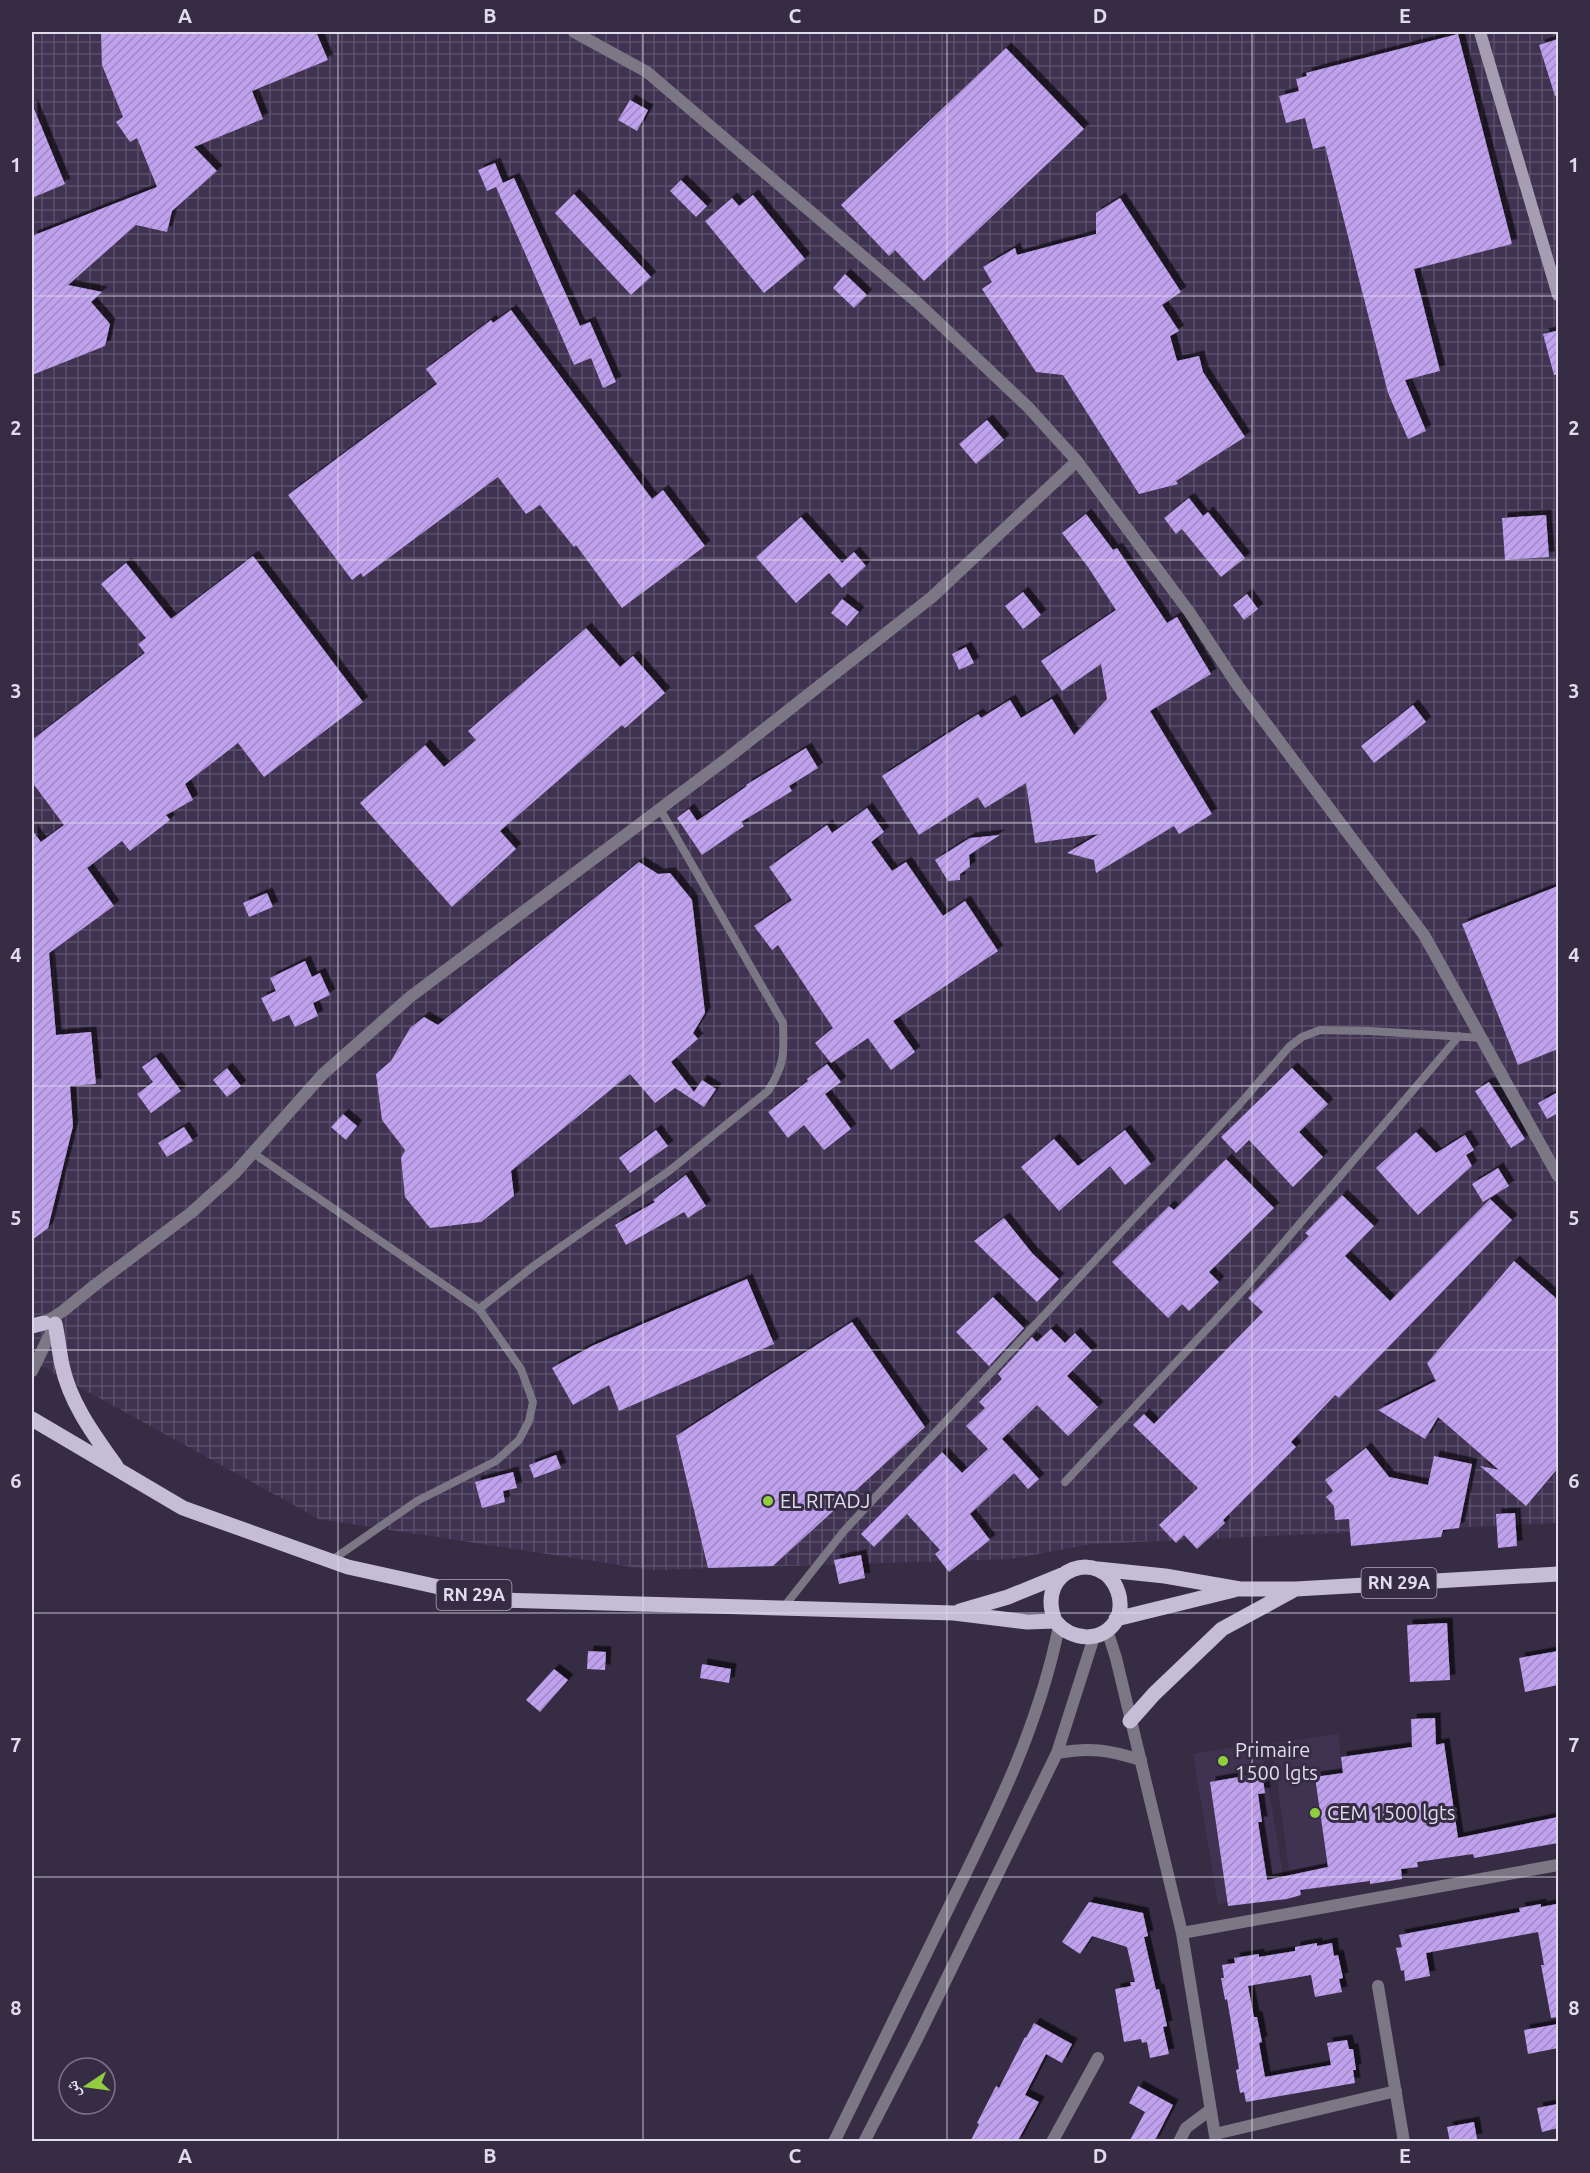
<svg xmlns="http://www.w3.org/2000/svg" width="1590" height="2173" font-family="Ubuntu,'Noto Naskh Arabic',sans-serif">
<defs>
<pattern id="industrial-grid" width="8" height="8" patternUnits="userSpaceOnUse" patternTransform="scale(1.5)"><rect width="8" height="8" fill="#3f3351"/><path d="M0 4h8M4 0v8" fill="none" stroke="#5a506a"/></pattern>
<pattern id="building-hatch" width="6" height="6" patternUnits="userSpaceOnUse" patternTransform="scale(1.5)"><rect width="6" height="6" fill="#bfa1ee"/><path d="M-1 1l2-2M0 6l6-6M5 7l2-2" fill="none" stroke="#a089c4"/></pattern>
<filter id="shadow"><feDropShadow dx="5.5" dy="-5.5" stdDeviation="0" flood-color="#0009"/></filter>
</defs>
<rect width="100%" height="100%" fill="#362d45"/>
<path fill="#3f3351" d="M1338 1734 1358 1883 1292 1892 1272 1743Z
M1261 1743 1286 1892 1218 1904 1193 1754Z"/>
<path fill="url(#industrial-grid)" d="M32 32H1558V1523L1092 1544 1011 1559 652 1570 319 1519 32 1361Z"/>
<path fill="url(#building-hatch)" filter="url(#shadow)" d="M101 32H316L328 60 252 91 263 119 194 147 217 171 172 211 167 232 136 225 68 285 102 292 91 302 110 324 105 346 32 375V236L157 187 137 138 130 142 116 122 123 117 102 65Z
M1458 34 1512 244 1414 269 1440 371 1405 380 1426 431 1408 439 1388 393 1325 146 1313 149 1305 118 1286 123 1279 96 1299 91 1296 79 1307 76 1306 73Z
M1558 39V95L1555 96 1539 45Z
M1006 48 1084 129 924 281 895 250 889 256 841 205Z
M630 100 648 110 637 131 618 120Z
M32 104 65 184 32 198Z
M495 163 503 183 514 178 580 326 590 322 616 382 603 388 591 358 574 365 496 187 487 191 478 170Z
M681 180 707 206 696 217 670 191Z
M574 194 651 277 631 295 555 213Z
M753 195 805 259 764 293 705 221 732 198 739 206Z
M1120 198 1181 292 1162 305 1179 331 1170 336 1177 361 1199 356 1203 372 1245 437 1176 481 1178 484 1139 494 1063 375 1036 372 982 289 992 282 983 267 1015 248 1017 255 1096 234V213Z
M845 274 867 295 854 308 833 288Z
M511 310 652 499 663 490 705 546 622 608 576 545 574 547 540 505 526 514 498 477 363 577 361 573 352 580 288 495 437 384 426 369 491 320 493 323Z
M1556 331 1558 338V374L1554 375 1543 334Z
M987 420 1004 440 976 464 959 444Z
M1189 498 1203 516 1208 512 1245 558 1221 577 1182 529 1176 534 1164 518Z
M1086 514 1113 550 1117 548 1167 623 1177 617 1211 674 1150 711 1212 814 1179 834 1174 826 1096 873 1094 860 1067 853 1099 834 1035 843 1026 783 985 808 978 797 919 835 882 776 978 714 981 718 1010 700 1021 718 1052 699 1074 735 1107 699 1101 664 1062 691 1041 661 1116 610 1088 567 1062 533Z
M1546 515 1549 557 1505 560 1502 518Z
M801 517 842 563 854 552 866 566 842 588 829 573 796 603 756 557Z
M253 556 363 702 264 777 238 743 185 784 193 800 166 815 170 820 130 851 122 841 87 868 114 906 49 953 56 1035 91 1032 96 1084 70 1086 73 1126 48 1228 32 1240V830L41 842 64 825 32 782V740L145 653 138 644 146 638 101 584 126 563 171 619Z
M1023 592 1041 615 1023 629 1005 606Z
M1247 594 1258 609 1244 620 1233 605Z
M842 599 859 612 847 626 831 613Z
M586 628 620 667 633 656 665 693 625 728 622 725 500 831 516 849 452 907 360 803 425 745 444 767 476 740 468 731Z
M966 647 974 663 959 670 952 654Z
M1413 705 1426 722 1374 763 1361 746Z
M806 748 818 768 789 786 792 791 741 822 744 826 702 855 677 818 689 809 697 821 747 786 746 785Z
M867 808 884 832 871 842 892 871 906 862 943 916 965 901 998 951 893 1021 915 1052 891 1070 868 1038 831 1063 815 1043 833 1028 778 945 772 950 754 926 792 900 769 867 827 825 832 833Z
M1000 835 969 855 970 867 960 874V880L948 881 935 860 970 838Z
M639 862 658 874 670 873 692 900 705 1013 693 1033 698 1039 671 1062 694 1092 702 1080 716 1089 704 1107 675 1088 655 1103 630 1074 511 1171 514 1196 481 1222 430 1228 405 1197 401 1158 405 1150 382 1120 376 1074 391 1061 410 1028 424 1017 438 1025Z
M1558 886V1049L1518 1065 1462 924Z
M267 893 273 907 249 917 243 903Z
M305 961 312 977 320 973 330 995 313 1003 318 1016 295 1027 289 1015 273 1022 261 998 276 991 270 978Z
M156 1057 181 1091 151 1113 137 1094 153 1082 142 1067Z
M827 1064 841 1082 825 1094 851 1129 824 1150 804 1125 788 1138 768 1112 808 1081 807 1079Z
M227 1068 241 1086 227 1097 213 1080Z
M1292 1068 1328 1104 1299 1132 1323 1157 1293 1187 1249 1140 1236 1153 1221 1137Z
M1489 1082 1525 1139 1511 1148 1475 1091Z
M1558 1092V1113L1547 1119 1538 1103Z
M343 1114 357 1126 346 1140 331 1127Z
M184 1127 193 1141 167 1157 158 1143Z
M656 1130 668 1146 630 1173 619 1158Z
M1125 1130 1151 1164 1125 1185 1110 1166 1059 1211 1021 1167 1054 1139 1078 1166Z
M1416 1132 1436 1153 1465 1135 1474 1150 1466 1155 1472 1166 1418 1215 1376 1168Z
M1226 1159 1274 1208 1209 1272 1219 1282 1189 1311 1182 1304 1168 1318 1112 1262 1169 1206 1174 1210Z
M1498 1168 1509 1186 1483 1202 1472 1184Z
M686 1175 706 1206 688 1218 684 1212 626 1245 615 1225 655 1202 653 1200Z
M1342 1195 1374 1226 1345 1256 1390 1301 1490 1199 1512 1220 1339 1398 1335 1395 1291 1442 1296 1447 1223 1520 1225 1523 1197 1549 1184 1535 1176 1543 1159 1525 1198 1488 1133 1425 1144 1414 1154 1424 1263 1312 1248 1298 1309 1236 1305 1233Z
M1004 1218 1032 1253 1059 1279 1037 1302 974 1241Z
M1514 1261 1558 1300V1468L1526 1506 1480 1466 1499 1470 1438 1417 1425 1439 1378 1410 1436 1381 1427 1363Z
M747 1279 774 1344 619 1411 609 1385 573 1405 552 1368 592 1346Z
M993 1297 1024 1328 989 1366 956 1332Z
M852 1322 925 1427 773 1566 708 1568 676 1436Z
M1051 1329 1065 1343 1075 1333 1092 1351 1067 1376 1098 1407 1068 1436 1037 1405 1002 1439 1039 1479 1028 1489 1014 1473 970 1514 990 1540 949 1572 935 1554 940 1550 907 1514 874 1547 861 1534 942 1452 962 1473 988 1449 966 1426 985 1408 979 1402 1002 1379 998 1374 1032 1337 1037 1342Z
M1366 1448 1389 1477 1428 1485 1434 1456 1472 1464 1459 1528 1443 1530 1441 1537 1351 1546 1349 1519 1335 1520 1334 1506 1326 1497 1333 1491 1325 1480Z
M556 1455 561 1468 534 1478 529 1465Z
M513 1472 517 1488 503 1491 505 1502 482 1508 475 1482Z
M1515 1513 1517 1546 1498 1548 1496 1514Z
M861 1555 865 1578 839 1584 834 1560Z
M1447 1623 1450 1680 1410 1682 1407 1625Z
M588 1651 606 1652 605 1670 587 1669Z
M1558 1651V1685L1525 1692 1519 1658Z
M702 1664 731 1669 729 1683 700 1678Z
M554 1669 568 1680 540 1712 526 1700Z
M1435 1718 1436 1745 1444 1743 1458 1838 1558 1817V1843L1474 1858 1473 1854 1417 1862 1418 1867 1401 1869 1402 1879 1370 1884V1881L1300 1890 1301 1895 1287 1899 1228 1906 1210 1782 1262 1773 1265 1793 1258 1794 1262 1822H1258L1267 1880 1328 1867 1315 1777 1343 1773 1341 1757 1412 1747 1411 1719Z
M1089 1902 1143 1913 1148 1936 1144 1937 1156 1990 1159 1989 1167 2026 1163 2027 1169 2054 1150 2058 1147 2042 1142 2043 1141 2039 1124 2042 1115 1989 1131 1986 1130 1982H1135L1127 1947 1092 1936 1080 1954 1062 1942Z
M1541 1904V1907L1556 1904 1558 1919V2017L1551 2018 1541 1965H1544L1538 1932 1426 1953 1430 1976 1405 1981 1404 1970 1401 1971 1396 1948 1402 1947 1399 1935 1520 1912 1519 1908Z
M1317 1943V1946L1332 1943 1334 1956 1338 1955 1343 1978 1339 1979 1342 1992 1315 1997 1311 1975 1248 1986 1254 2017H1257L1262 2042 1259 2043 1265 2077 1331 2065 1327 2043 1347 2040 1349 2049H1353L1356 2070H1353L1355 2083 1246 2102 1244 2092 1240 2093 1236 2070 1239 2069 1227 1999 1225 2000 1221 1978H1224L1222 1965 1235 1963 1234 1958 1259 1954V1957L1295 1951V1947Z
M1034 2023 1072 2044 1062 2063 1046 2054 1025 2095 1039 2102 1017 2142H970L979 2124 977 2123 996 2086 999 2088 1025 2037 1026 2038Z
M1558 2024V2048L1528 2054 1524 2030Z
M1138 2086 1173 2105 1154 2142H1129L1145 2112 1129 2103Z
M1558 2104V2128L1542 2132 1537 2108Z
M1474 2122 1477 2139 1450 2142 1447 2127Z"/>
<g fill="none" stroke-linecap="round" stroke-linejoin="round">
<path stroke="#7c7784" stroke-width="8" d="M253 1153 479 1309 521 1369 533 1402 529 1421 519 1440 496 1461 417 1501 332 1560
M479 1309 535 1265 669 1171 768 1091C785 1064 784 1054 783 1023L660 809
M1065 1482 1246 1287 1459 1036
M783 1608 844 1531 1239 1105 1289 1047 1302 1037 1320 1030 1370 1031 1482 1038"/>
<path stroke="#7c7784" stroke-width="12" d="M574 32 647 72 919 304 1028 407 1077 461 1190 613 1238 686 1424 935 1558 1176
M41 1325 63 1311 95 1285 192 1212 235 1173 323 1074 410 997 729 757 932 597 1077 461
M32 1371 56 1322
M1107 1630 1116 1658 1182 1933 1216 2142
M1182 1933 1558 1865
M1378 1986 1404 2142
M1215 2134 1396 2091
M1052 2142 1098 2058
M1179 2142 1186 2128 1210 2110"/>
<path stroke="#7c7784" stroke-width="12" d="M1057 1753C1091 1747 1108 1750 1141 1760
M834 2142C873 2063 911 1984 950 1905 995 1814 1039 1726 1059 1626
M864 2142 917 2039 1057 1753 1094 1637"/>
<path stroke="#a59eb2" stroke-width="12" d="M1480 32 1558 295"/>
<path stroke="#c5bcd5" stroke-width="15" d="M55 1324C58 1337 59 1351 62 1365 70 1403 94 1435 116 1466
M32 1326 44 1323
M32 1419 183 1508 348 1567 498 1600 954 1613 1027 1622 1055 1621C1071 1641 1103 1644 1117 1619 1121 1611 1121 1600 1118 1592 1103 1547 1034 1567 1055 1621
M1098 1569 1165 1576 1240 1589H1296L1558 1574
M960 1611 1008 1597 1062 1575
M1116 1619 1234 1590
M1130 1721 1154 1694 1222 1629 1292 1591"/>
</g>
<path fill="none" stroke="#e1dceb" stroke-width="1.5" stroke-opacity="0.55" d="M338 32V2142M643 32V2142M947 32V2142M1252 32V2142M32 296H1558M32 560H1558M32 823H1558M32 1086H1558M32 1350H1558M32 1613H1558M32 1877H1558"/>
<g fill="#92cd3f" stroke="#362d45" stroke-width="2">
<circle cx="768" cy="1501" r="6"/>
<circle cx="1223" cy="1761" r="6"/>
<circle cx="1315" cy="1813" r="6"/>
</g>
<g text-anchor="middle" stroke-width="6" stroke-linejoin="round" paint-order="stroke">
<g fill="#362d45" stroke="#aea8b9" stroke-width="1.5">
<rect x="1361.5" y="1568" width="75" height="30" rx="4.5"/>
<rect x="436.5" y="1580" width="75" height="30" rx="4.5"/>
</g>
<g font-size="18" font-weight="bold" fill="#e1dceb">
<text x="1399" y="1589">RN 29A</text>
<text x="474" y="1601">RN 29A</text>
</g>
<g font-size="20" fill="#e1dceb" stroke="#362d45" text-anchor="start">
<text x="780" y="1508">EL RITADJ</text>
<text x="1235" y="1757">Primaire<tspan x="1235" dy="23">1500 lgts</tspan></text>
<text x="1327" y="1820">CEM 1500 lgts</text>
</g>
</g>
<rect width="1590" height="2173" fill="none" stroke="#362d45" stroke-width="66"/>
<g transform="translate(87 2086) rotate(257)"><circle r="28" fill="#362d45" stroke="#7a7387" stroke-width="1.5"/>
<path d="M0-4.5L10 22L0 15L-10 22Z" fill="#92cd3f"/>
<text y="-9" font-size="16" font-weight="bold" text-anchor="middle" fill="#e1dceb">ش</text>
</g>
<rect x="33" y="33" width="1524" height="2107" fill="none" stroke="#e1dceb" stroke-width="2"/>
<g font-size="20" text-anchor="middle" font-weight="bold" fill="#e1dceb">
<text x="185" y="23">A</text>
<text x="490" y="23">B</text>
<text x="795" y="23">C</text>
<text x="1100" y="23">D</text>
<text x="1405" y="23">E</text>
<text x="16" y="172">1</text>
<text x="1574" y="172">1</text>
<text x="16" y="435">2</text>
<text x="1574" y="435">2</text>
<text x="16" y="698">3</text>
<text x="1574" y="698">3</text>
<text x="16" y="962">4</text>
<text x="1574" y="962">4</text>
<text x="16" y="1225">5</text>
<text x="1574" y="1225">5</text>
<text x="16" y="1488">6</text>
<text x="1574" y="1488">6</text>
<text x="16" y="1752">7</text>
<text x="1574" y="1752">7</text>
<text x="16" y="2015">8</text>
<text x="1574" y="2015">8</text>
<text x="185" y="2163">A</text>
<text x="490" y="2163">B</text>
<text x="795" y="2163">C</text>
<text x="1100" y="2163">D</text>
<text x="1405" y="2163">E</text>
</g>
</svg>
